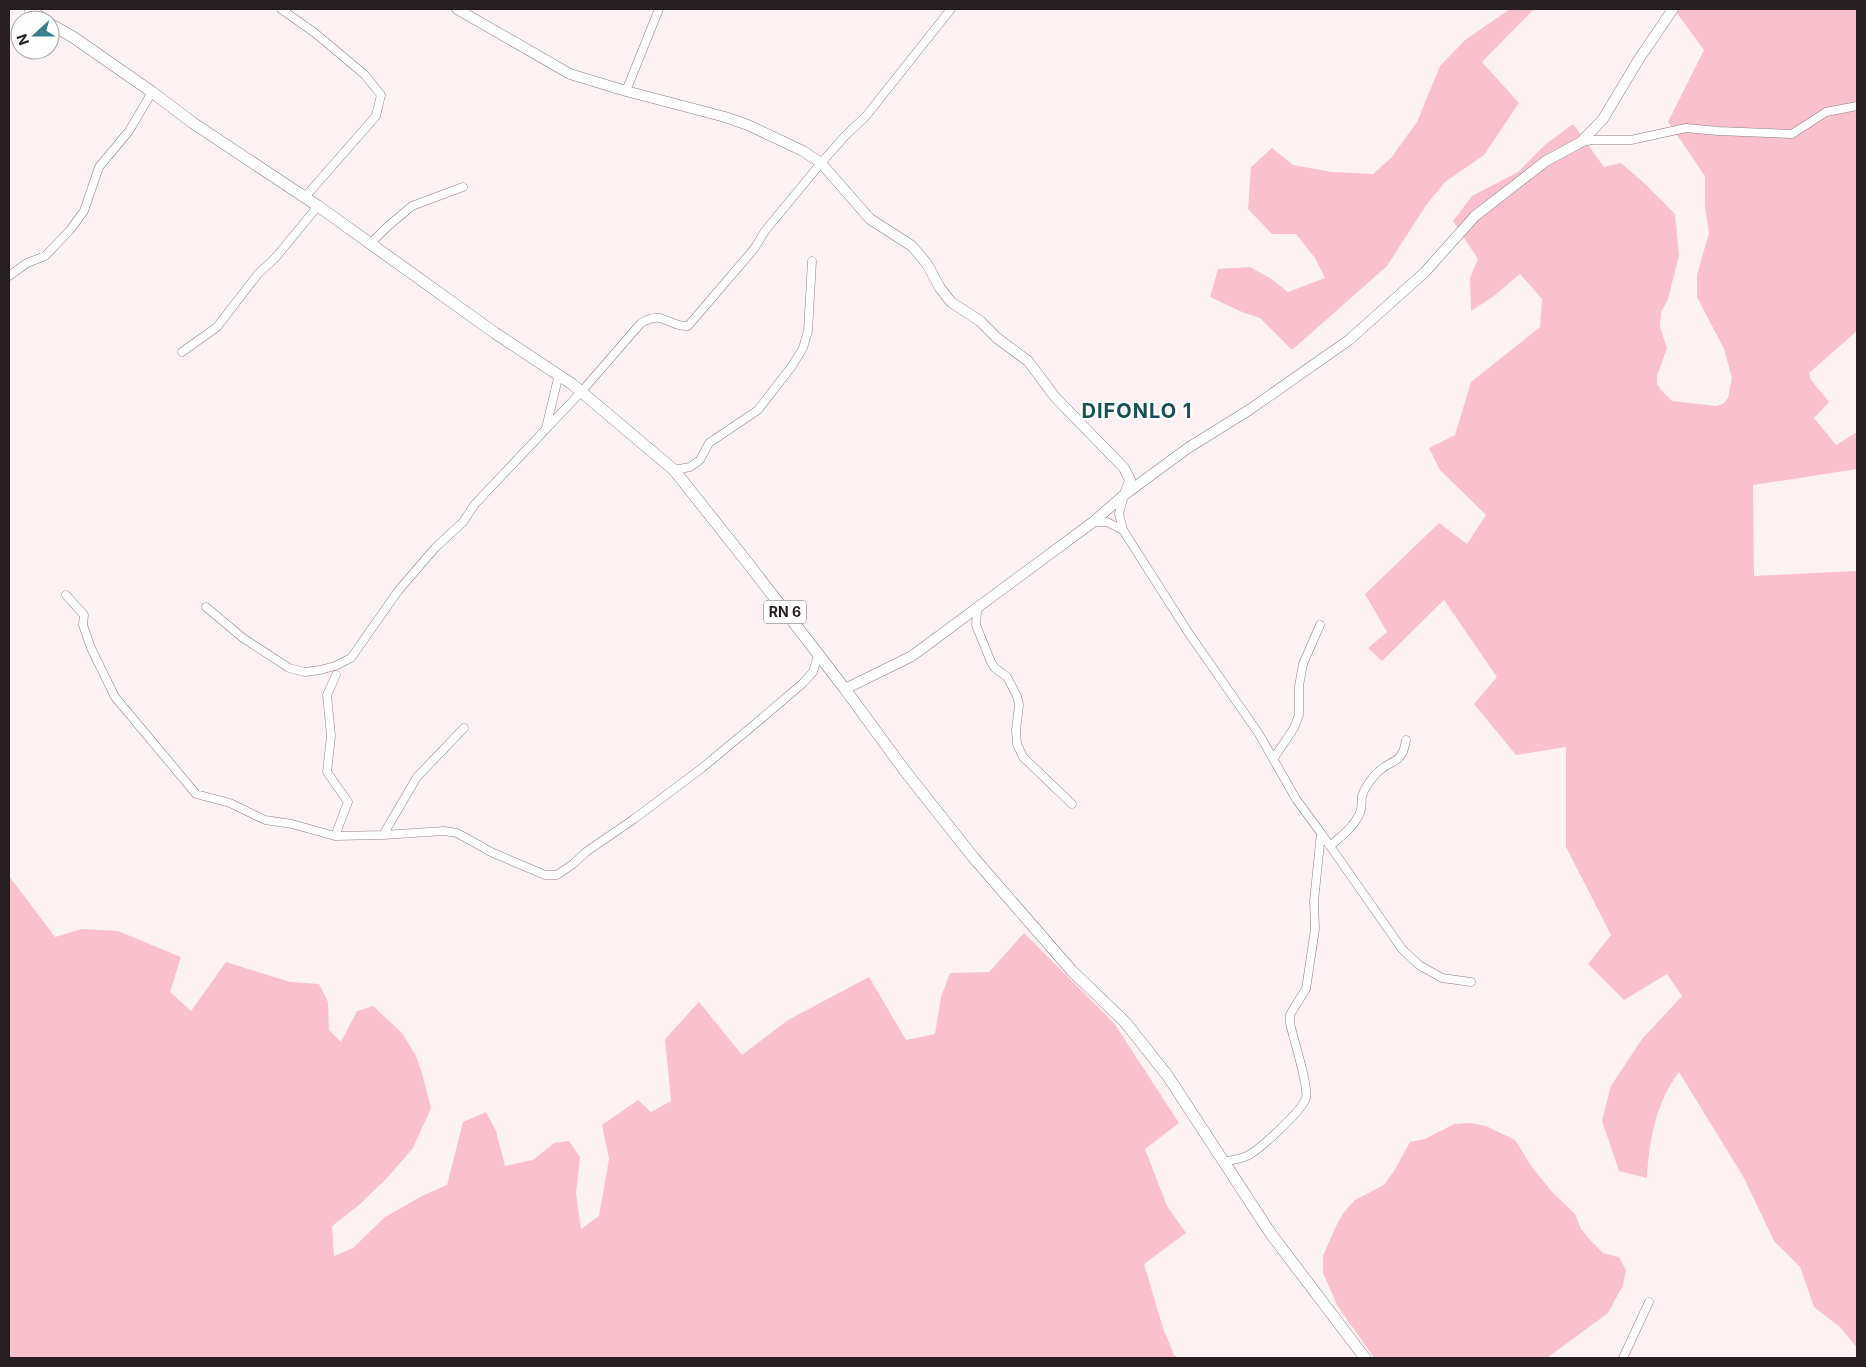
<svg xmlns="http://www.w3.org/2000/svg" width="1866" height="1367" font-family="Inter,sans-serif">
<rect width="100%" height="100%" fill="#fef1f3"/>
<path fill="#fac0cd" d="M1510 9H1538L1532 11 1482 62 1519 103 1484 155 1445 182 1427 204 1387 266 1292 350 1260 318 1242 312 1210 297 1218 269 1250 267 1270 278 1288 292 1325 278 1315 258 1296 234H1272L1248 209 1251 167 1272 148 1293 165 1332 172 1373 174 1391 158 1417 122 1440 66 1465 40Z
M1674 9H1857V331L1809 373 1811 380 1829 402 1814 418 1836 445 1857 432V469L1753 485 1754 576 1857 571V1348L1840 1327 1814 1307 1800 1267 1774 1241 1744 1178 1679 1072C1656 1102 1649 1141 1647 1178L1619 1171 1602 1121 1611 1086 1642 1039 1682 996 1667 974 1624 1000 1588 964 1611 935 1566 847V747L1516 755 1474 704 1497 677 1444 600 1382 661 1368 648 1387 632 1365 594 1439 523 1467 544 1486 515 1440 470 1429 448 1455 435 1471 382 1540 327 1542 299 1520 274 1494 296 1471 311 1470 278 1478 259 1453 221 1472 196 1518 172 1546 144 1573 124 1604 167 1621 163 1644 183 1675 214 1679 255 1668 299 1661 312 1660 327 1667 348 1657 376V384L1661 390 1672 401 1716 406 1723 404 1728 398 1732 378 1724 349 1697 297V275L1709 233 1705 206V176L1668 122 1704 50Z
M9 876 55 937 82 929 118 931 181 957 170 992 191 1011 226 962 290 982 319 984 328 1002 329 1030 341 1042 357 1011 373 1006 402 1033 415 1054 421 1070 431 1108 413 1148 388 1177 359 1205 332 1226 334 1256 353 1248 385 1217 424 1195 447 1185 463 1122 486 1112 496 1131 505 1166 533 1160 554 1143 569 1141 580 1157 576 1194 581 1229 599 1216 609 1159 602 1125 638 1100 651 1112 671 1101 665 1039 699 1002 742 1055 788 1020 869 977 906 1040 935 1034 941 997 950 973 989 972 1024 933 1114 1023 1179 1123 1145 1149 1167 1206 1186 1233 1144 1264 1163 1328 1174 1355 1178 1358H9Z
M1470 1123 1486 1126 1515 1140 1532 1167 1552 1192 1575 1214 1581 1229 1592 1242 1603 1253 1619 1257 1626 1270 1623 1285 1608 1313 1547 1358H1374L1337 1305 1323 1273V1256L1336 1226 1344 1212 1355 1200 1384 1185 1394 1171 1410 1142 1425 1139 1454 1124Z"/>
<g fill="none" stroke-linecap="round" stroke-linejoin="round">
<g stroke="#917d82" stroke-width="9">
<path id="street" d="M281 9 315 33 365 75 381 95 376 116 305 197
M626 91 659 9
M1581 142 1592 140H1631L1686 128 1718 131 1792 134 1826 112 1857 106
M370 244 387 227 412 206 463 187
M9 276 27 263 45 256 70 230 84 211 99 167 129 131 152 92
M182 352 217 327 258 274 276 257 318 206
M546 428 559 374
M674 470 690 467 700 460 709 443 758 410 792 366 803 348 808 331 812 261
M1124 495 1119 514 1123 530 1188 632 1259 734 1296 799 1321 833 1314 901 1315 929 1306 989 1294 1008 1290 1015V1023C1293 1038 1309 1086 1306 1098 1302 1111 1261 1148 1249 1155 1242 1159 1231 1160 1223 1162
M1093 522H1107L1123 530
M66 595 84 615 83 625 91 648 115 697 196 794 230 803 265 820 292 824 335 836
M980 605 977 612 976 625 991 662 995 668 1007 677 1017 696 1019 705 1016 730 1017 744 1023 757 1072 804
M206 607 243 638 289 668 305 672 320 670 335 666 351 658 398 591 435 548 463 522 475 504 582 391 641 323C664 309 667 327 688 326L754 249 765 231 821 163 845 136 866 116 951 9
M336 675 327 695 331 736 327 772 348 802 335 836 383 835
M464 728 417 777 383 835 444 831 457 833 493 853 545 875H557L573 864 586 852 634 819 702 768 755 724 802 684 813 672 818 656
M1274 758 1294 728 1299 715V686L1303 664 1320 625
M1321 833 1402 949 1419 965 1442 978 1471 982
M1330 846C1340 837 1353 828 1359 815 1363 808 1361 802 1362 796 1364 789 1370 781 1374 776 1389 758 1402 767 1406 740
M1623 1358 1649 1302"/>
</g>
<g stroke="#917d82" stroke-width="11">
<path id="secondary" d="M457 9 570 74 626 91 725 117 748 125 803 151 821 163 870 219 912 246 927 264 940 288 951 302 980 321 997 338 1028 361 1055 397 1124 468 1130 480 1125 494
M845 689 912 656 1093 522 1124 495 1188 448 1249 410 1349 340 1425 272 1475 216 1546 161 1581 142 1603 119 1639 59 1673 9"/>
</g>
<g stroke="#917d82" stroke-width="12">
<path id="primary" d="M30 9 44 20
M50 24 73 37 152 92 193 123 318 206 495 333 572 384 674 470 747 562 845 689 905 771 973 857 1072 971 1125 1022 1167 1075 1271 1234 1365 1358"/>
</g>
<use href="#street" stroke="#fff" stroke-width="8"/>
<use href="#secondary" stroke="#fff" stroke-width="10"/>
<use href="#primary" stroke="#fff" stroke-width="11"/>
</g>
<g text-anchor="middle" stroke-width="4.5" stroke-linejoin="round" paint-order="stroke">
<rect fill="#fff" stroke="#676263" stroke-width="1" x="764" y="600.5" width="42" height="23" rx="4"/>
<g font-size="14" font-weight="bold" fill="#261e20">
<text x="785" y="617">RN 6</text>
</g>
<g font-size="20" font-weight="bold" letter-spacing="1" fill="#17505b" stroke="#fff">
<text x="1137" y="418">DIFONLO 1</text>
</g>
</g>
<rect width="1866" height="1367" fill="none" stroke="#261e20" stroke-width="20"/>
<g transform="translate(35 35) rotate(249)"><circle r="24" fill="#ffffff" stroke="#a8a5a6"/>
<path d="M0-4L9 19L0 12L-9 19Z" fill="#387d8b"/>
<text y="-8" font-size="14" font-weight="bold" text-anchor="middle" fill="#261e20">N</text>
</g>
</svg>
